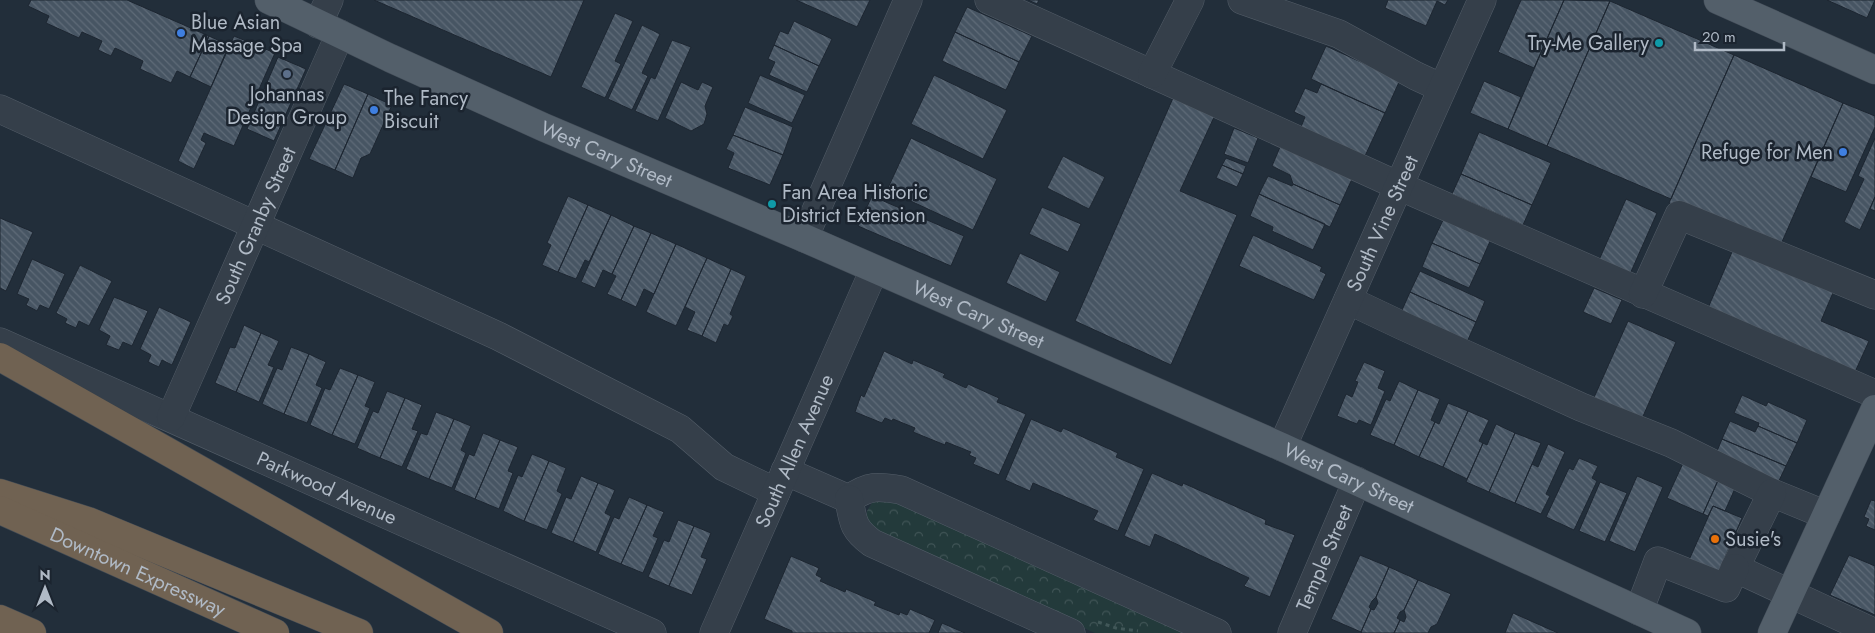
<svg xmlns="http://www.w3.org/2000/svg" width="1875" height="633" font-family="Jost,sans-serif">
<defs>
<pattern id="park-crowns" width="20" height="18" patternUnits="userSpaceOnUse" patternTransform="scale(1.25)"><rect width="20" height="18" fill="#233a3b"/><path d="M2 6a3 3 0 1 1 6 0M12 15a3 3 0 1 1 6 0" fill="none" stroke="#405456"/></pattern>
<pattern id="building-back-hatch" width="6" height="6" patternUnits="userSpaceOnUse" patternTransform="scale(1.25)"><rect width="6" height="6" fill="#475563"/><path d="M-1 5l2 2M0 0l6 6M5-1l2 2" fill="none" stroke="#5f6b78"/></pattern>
</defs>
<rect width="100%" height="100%" fill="#222e3a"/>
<path fill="url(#park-crowns)" d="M890 498 1195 633H1095L880 537 867 521V511L873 501Z"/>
<path fill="url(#building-back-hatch)" stroke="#1d2631" d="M31 0H127L209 36 190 77 177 71 171 83 140 69 143 61 115 48 111 56 98 50 102 41 82 32 79 38 46 23 49 16 28 6Z
M374 0H584L551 77Z
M796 0H870L857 27Z
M1028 0H1039L1037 4Z
M1388 0H1448L1445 5 1437 1 1426 26 1385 8Z
M1521 0H1564L1534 68 1498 52Z
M1564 0 1610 1 1547 146 1508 129Z
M1827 0H1875L1867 18Z
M1610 1 1734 55 1671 199 1547 146Z
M967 7 1032 36 1019 62 955 32Z
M615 13 633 21 615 61 621 64 605 98 581 87Z
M794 21 832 39 819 66 774 45 780 31 788 34Z
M642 25 660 34 642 73 648 76 632 110 608 99Z
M955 32 1019 62 1006 90 942 61Z
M209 36 229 45 211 87 190 77Z
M234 36 275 53 234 146 204 133 201 140 206 143 194 169 178 161Z
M672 40 691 47 658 121 635 111 651 77 655 79Z
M774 45 819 66 807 92 769 75 775 62 768 59Z
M1326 46 1400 80 1385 113 1311 79Z
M1734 55 1843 103 1778 251 1669 203Z
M278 57 306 69 274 141 247 129Z
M760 75 805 95 792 123 748 103Z
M934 75 1007 110 983 159 911 124Z
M1484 81 1521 97 1508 129 1470 113Z
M681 82 698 90 702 82 713 87 705 106 707 114 704 124 691 131 665 118Z
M344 84 368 94 335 170 309 159Z
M1321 84 1385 113 1365 156 1301 127 1305 117 1294 112 1305 88 1317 93Z
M368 94 392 105 370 154 361 158 353 178 335 170Z
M1173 98 1215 115 1180 191 1237 215 1171 365 1075 321Z
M1843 103 1875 116V127L1846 192 1811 177Z
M745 107 793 127 783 155 733 135Z
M1234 128 1258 138 1248 163 1224 154Z
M1479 132 1551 163 1532 205 1461 174Z
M733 135 783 155 770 185 728 168 734 153 726 149Z
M911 138 997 179 973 230 887 190Z
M1875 138V197L1860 230 1844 222 1864 179 1858 176Z
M1280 147 1352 179 1340 205 1293 184 1290 175 1272 166Z
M1063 156 1105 177 1089 209 1047 188Z
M1226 158 1246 166 1243 174 1222 165Z
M1222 165 1243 174 1237 187 1216 178Z
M1461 174 1532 205 1523 225 1452 194Z
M1268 176 1292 186 1293 184 1340 205 1330 227 1259 194Z
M1259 194 1325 224 1313 250 1272 231 1273 227 1250 216Z
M568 196 588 205 558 272 542 265 551 245 547 243Z
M872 196 964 236 951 266 858 226Z
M1875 197V211L1870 209Z
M1626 199 1657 213 1630 274 1599 260Z
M588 205 611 215 589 262 585 260 576 279 558 272Z
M1042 207 1081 224 1068 252 1029 234Z
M611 215 634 226 612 274 603 270 595 288 581 282Z
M0 218 33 232 6 291 0 288Z
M1444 218 1491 239 1480 264 1432 243Z
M634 226 651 233 621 300 607 294 616 276 612 274Z
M651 233 676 244 654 294 644 289 636 307 621 300Z
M1253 235 1322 267 1320 271 1326 274 1314 300 1239 266Z
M1432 243 1480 264 1469 288 1422 267Z
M676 244 707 258 676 326 646 312Z
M1735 245 1835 288 1821 321 1869 341 1855 372 1708 308Z
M1020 253 1060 272 1046 302 1006 283Z
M707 258 731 269 702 336 687 330 695 312 685 307Z
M32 259 65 274 49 309 40 305 37 311 26 305 29 299 17 294Z
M80 265 112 281 89 326 79 321 76 328 65 323 67 319 56 313Z
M731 269 746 276 730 314 733 316 728 326 724 324 716 343 702 336Z
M1420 271 1485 301 1476 322 1410 292Z
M1594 288 1622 300 1611 324 1583 312Z
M1410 292 1476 322 1467 342 1399 317Z
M114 297 148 311 132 346 123 342 119 350 106 345 110 336 99 330Z
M159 307 191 322 172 365 162 360 159 367 148 362 151 355 140 349Z
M1628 321 1676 342 1640 423 1592 402Z
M244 325 261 333 236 392 215 383 230 347 235 348Z
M261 333 279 341 268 365 274 367 259 402 236 392Z
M291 347 309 354 284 414 262 404 277 368 282 370Z
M884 351 912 364 913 360 945 374 943 377 966 388 968 384 999 398 997 402 1026 414 999 475 973 464 976 458 969 455 971 452 946 442 945 445 913 432 915 428 893 419 892 421 885 418 882 423 855 412 861 395 864 397Z
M309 354 326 362 316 385 322 388 307 423 284 414Z
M1364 362 1385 371 1378 388 1385 391 1371 425 1359 420 1357 424 1337 416 1346 394 1352 397 1358 382 1355 381Z
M340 368 358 375 332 435 310 425 325 388 330 390Z
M358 375 375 382 365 406 370 408 355 444 332 435Z
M1399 381 1418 390 1394 445 1370 435 1386 399 1390 401Z
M1418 390 1440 399 1431 420 1435 422 1419 457 1394 445Z
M387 391 405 398 380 458 357 448 373 411 378 413Z
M1742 395 1766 406 1768 402 1807 420 1797 443 1758 426 1759 423 1734 413Z
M405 398 422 405 412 429 418 431 402 467 380 458Z
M1448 403 1468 411 1443 467 1419 457 1435 422 1439 424Z
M1468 411 1489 420 1479 441 1483 443 1467 479 1443 467Z
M436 412 454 419 429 479 406 469 421 433 427 435Z
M454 419 471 426 461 450 466 453 452 488 429 479Z
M1031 419 1061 432 1063 428 1118 453 1116 457 1144 469 1118 531 1093 520 1098 511 1033 483 1030 491 1005 480Z
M1730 421 1755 432 1758 426 1797 443 1786 466 1722 439Z
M1496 424 1515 433 1489 492 1466 482 1483 443 1487 445Z
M483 433 500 440 475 499 454 490 469 454 474 456Z
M1515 433 1541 443 1515 503 1489 492Z
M1722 439 1786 466 1776 487 1715 456Z
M500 440 518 447 508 471 513 473 499 509 475 499Z
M1548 444 1565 452 1546 494 1550 496 1541 514 1515 503 1532 464 1538 467Z
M532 454 549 461 524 521 503 511 518 475 522 477Z
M1579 458 1598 466 1592 478 1597 481 1574 530 1546 517 1569 468 1573 470Z
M549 461 566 468 557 491 562 494 547 530 524 521Z
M1684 461 1720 476 1703 514 1667 498Z
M1152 473 1182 486 1183 483 1266 520 1265 524 1295 535 1270 597 1244 586 1249 578 1155 534 1150 547 1124 536Z
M581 476 598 483 573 542 551 533 566 497 571 499Z
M1637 476 1663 487 1635 552 1609 541Z
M1720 476 1737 484 1725 511 1713 506 1708 516 1703 514Z
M1600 482 1627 493 1605 542 1579 531Z
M598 483 615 490 605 513 611 516 596 552 573 542Z
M629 497 647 505 621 564 598 554 614 517 619 519Z
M1871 500 1875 501V530L1866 526 1869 519 1864 517Z
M647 505 664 512 653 536 658 538 643 573 621 564Z
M1713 506 1742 518 1718 573 1689 560Z
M678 520 694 526 669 586 648 577 664 540 669 542Z
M694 526 711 533 701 557 707 559 692 595 669 586Z
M1360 555 1389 567 1376 597 1372 601 1369 607 1371 609 1361 632 1331 619Z
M1849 555 1875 566V615L1830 595Z
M791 556 819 568 816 575 822 578 820 581 845 592 846 589 876 602 874 605 899 615 900 612 907 615 910 609 935 620 929 633H792V631L764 619Z
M1389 567 1418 580 1404 610 1400 612 1397 618 1400 620 1394 633H1362L1361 632 1371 609 1374 610 1378 603 1376 597Z
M1418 580 1451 594 1437 624 1431 627 1428 633H1394L1400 620 1404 622 1406 617 1404 610Z
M1513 613 1558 633H1505Z
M942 623 965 633H938Z"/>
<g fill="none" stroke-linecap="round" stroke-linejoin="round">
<g stroke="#535d68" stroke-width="29">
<g id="minor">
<path d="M989 0 1399 186 1875 394"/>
<path d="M1242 0 1339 34 1416 76 1442 88"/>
<path d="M318 24 329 0"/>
<path d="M1152 74 1190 0"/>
<path d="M0 109 498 336 680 429 724 467 776 492"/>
<path d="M804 238 908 0"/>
<path d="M1643 294 1679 215 1875 295"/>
<path d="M1348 300 1403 326 1581 407 1671 443 1772 493 1826 515"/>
<path id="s1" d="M0 342 652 633"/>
<path id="s2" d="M171 417 340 34"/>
<path id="s3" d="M1282 447 1482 0"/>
<path d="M785 471 849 499"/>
<path d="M1772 493 1735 568 1875 633"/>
<path d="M849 499C869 485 878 486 901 490L1217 633"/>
<path d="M849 499C853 522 853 529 872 543L1071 633"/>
<path d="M1639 611 1658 561 1726 588 1735 568"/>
<path id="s4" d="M714 633 874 270"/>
<path id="s5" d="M1292 633 1357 481"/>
</g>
</g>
<g stroke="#414b56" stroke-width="29">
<g id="major">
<path id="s6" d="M269 0 390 58 543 127 804 238 1282 447 1687 633"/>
<path d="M1718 0 1875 70"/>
<path d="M1772 633 1875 409"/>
</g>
</g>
<g stroke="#404a55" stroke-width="29">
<g id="highway">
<path d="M0 357 489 633"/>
<path d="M0 493 88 521 359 633"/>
<path id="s7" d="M0 510 275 633"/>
<path d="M0 619 32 633"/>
</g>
</g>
<path stroke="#415758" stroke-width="3" stroke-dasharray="4 4" stroke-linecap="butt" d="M1098 622 1116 628 1138 631"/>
<use href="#minor" stroke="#353f4a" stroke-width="28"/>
<use href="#major" stroke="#535f6a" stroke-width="28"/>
<use href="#highway" stroke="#706252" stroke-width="28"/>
</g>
<g fill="#3f7fe0" stroke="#1b242f" stroke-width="2">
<circle cx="181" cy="33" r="5"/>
<circle cx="374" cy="110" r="5"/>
<circle cx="1843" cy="152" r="5"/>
</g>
<g fill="#0f9aa8" stroke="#1b242f" stroke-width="2">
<circle cx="1659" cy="43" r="5"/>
<circle cx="772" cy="204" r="5"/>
</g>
<circle fill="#5c6f8a" stroke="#1b242f" stroke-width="2" cx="287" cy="74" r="5"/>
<circle fill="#e8710a" stroke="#1b242f" stroke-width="2" cx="1715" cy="539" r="5"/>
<g text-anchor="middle" stroke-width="5" stroke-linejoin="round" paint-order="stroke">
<g font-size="20" fill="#b0bac6" stroke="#1b242f" text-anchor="start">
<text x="191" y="29">Blue Asian<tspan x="191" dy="23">Massage Spa</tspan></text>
<text x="1649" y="50" text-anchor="end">Try-Me Gallery</text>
<text x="287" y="101" text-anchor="middle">Johannas<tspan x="287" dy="23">Design Group</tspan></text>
<text x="384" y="105">The Fancy<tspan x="384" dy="23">Biscuit</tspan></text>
<text x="1833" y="159" text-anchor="end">Refuge for Men</text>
<text x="782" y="199">Fan Area Historic<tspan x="782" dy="23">District Extension</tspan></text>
<text x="1725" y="546">Susie's</text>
</g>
<g font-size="20" fill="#b0bac6" stroke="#1b242f">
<text dy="7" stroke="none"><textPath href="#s6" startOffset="371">West Cary Street</textPath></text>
<text dy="7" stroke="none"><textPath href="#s3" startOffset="245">South Vine Street</textPath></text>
<text dy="7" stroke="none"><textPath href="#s2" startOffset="209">South Granby Street</textPath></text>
<text dy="7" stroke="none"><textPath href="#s6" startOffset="776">West Cary Street</textPath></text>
<text dy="7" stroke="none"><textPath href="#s4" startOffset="199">South Allen Avenue</textPath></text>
<text dy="7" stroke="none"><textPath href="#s6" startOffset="1181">West Cary Street</textPath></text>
<text dy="7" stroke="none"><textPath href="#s1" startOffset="358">Parkwood Avenue</textPath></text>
<text dy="7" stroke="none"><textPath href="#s5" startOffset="82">Temple Street</textPath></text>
<text dy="7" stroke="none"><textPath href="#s7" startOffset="151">Downtown Expressway</textPath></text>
</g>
</g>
<g transform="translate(45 588)" stroke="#1b242f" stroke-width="4" paint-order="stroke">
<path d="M0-4L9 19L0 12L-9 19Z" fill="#b0bac6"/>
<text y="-8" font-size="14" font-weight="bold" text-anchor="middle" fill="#b0bac6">N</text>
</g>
<path d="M1695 42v8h89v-8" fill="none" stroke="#b0bac6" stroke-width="2.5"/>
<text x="1702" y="42" font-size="15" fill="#b0bac6" stroke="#1b242f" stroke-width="4" paint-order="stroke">20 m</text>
</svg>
